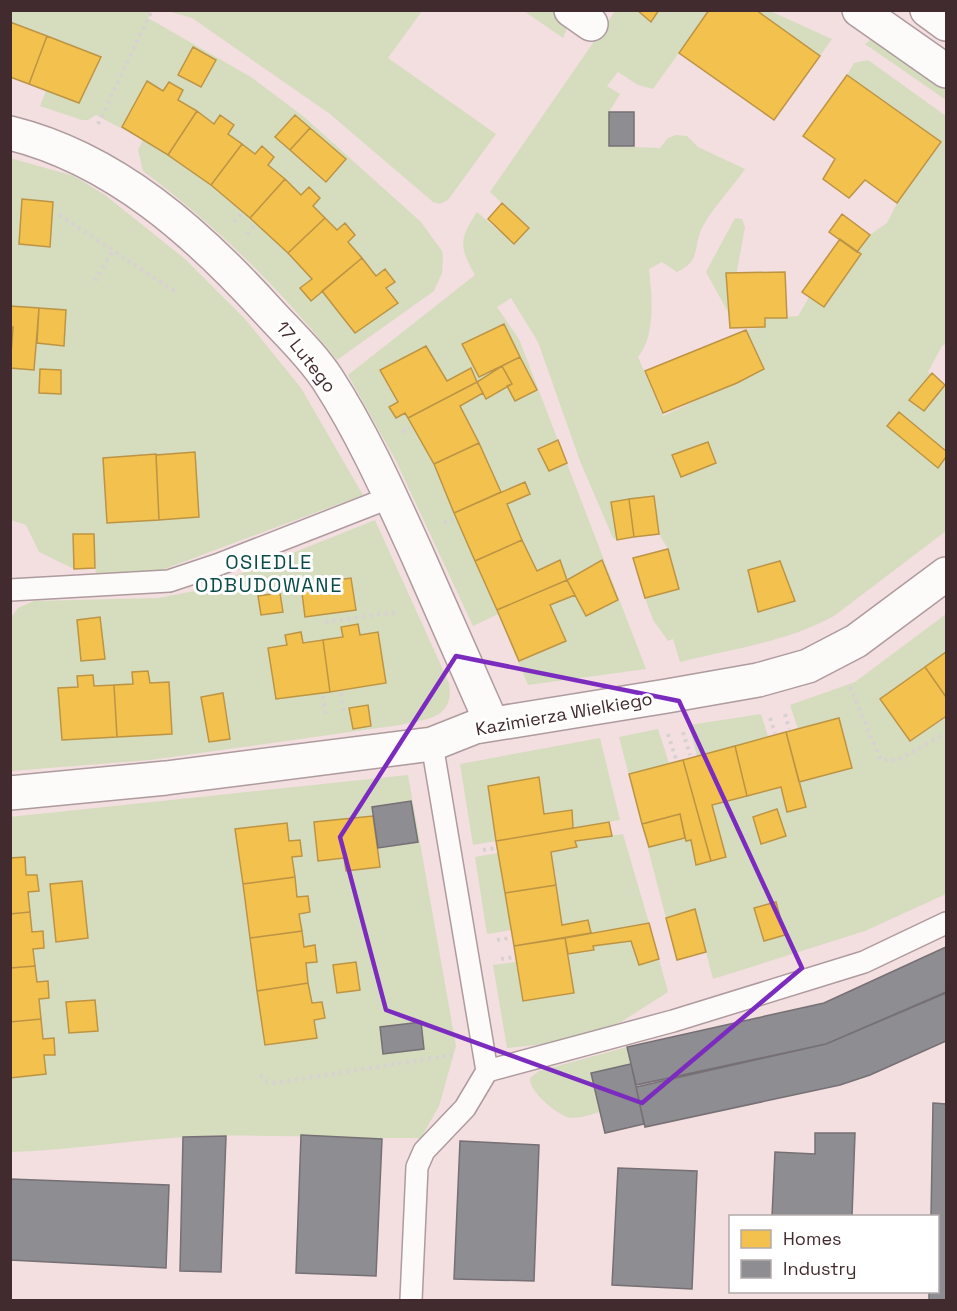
<svg xmlns="http://www.w3.org/2000/svg" width="957" height="1311" font-family="'Space Grotesk',sans-serif">
<rect width="100%" height="100%" fill="#f3dee0"/>
<path fill="#d6ddbe" d="M10 11H152L148 18 251 77 303 116 421 222 442 251 443 257 442 273 434 291 337 360C276 285 221 230 143 171L138 150 143 140 96 115 88 120H82L40 106 46 91 79 103 101 57 11 22Z
M167 11H422L388 58 496 134 448 200 440 204 433 202 330 114 192 18Z
M524 11H552L566 21 567 28 563 38Z
M615 11H709L653 89 638 85 618 72 607 86 620 94 609 112 610 146 660 148 668 138 676 135 687 136 698 147 745 169C732 188 714 206 703 226 692 245 703 260 677 272L662 262 649 269C652 296 656 335 638 357L663 416 764 369 746 330 764 327 765 318 798 316 809 297 824 306 861 255 857 252 870 235 887 223 897 203 941 142 847 75 854 63 868 60 946 116V344L942 346 928 372 946 386V531L834 616C787 642 732 649 680 662L673 639 668 641 653 620 645 598 679 589 668 549 659 534 654 496 611 502 617 540 613 538 580 461 538 342 511 298 497 307 519 339 646 669 528 685 498 614 473 626 396 461 348 375 475 275C459 247 459 239 477 212L514 244 529 228 490 192Z
M756 11H770L832 39 820 56Z
M870 40 878 41 946 88V100L865 44Z
M10 158 74 176 105 195 185 259 245 319 301 388 363 495 159 571 96 577 94 534 73 535 74 569 39 552 26 525 11 520Z
M735 218 742 219 745 227 729 314 706 272Z
M375 520 449 683C455 719 427 719 400 725L150 760 11 771 10 619 18 608 34 601 158 598 200 590Z
M946 614V894L865 931 713 979 695 910 666 918 619 737 658 729 669 763 697 756 689 725 761 714 768 736 798 729 790 705 855 682Z
M600 738 620 820 573 828 572 810 544 814 538 778 488 786 496 841 473 845 460 764Z
M408 775 456 1046 439 1106 421 1138C342 1139 263 1133 184 1137 126 1141 69 1150 11 1152L10 817Z
M623 834 649 923 591 933 588 920 562 925 551 852 576 847 575 841Z
M498 853 511 930 487 934 475 857Z
M631 941 639 965 659 959 668 992 621 1022 571 1041 507 1048 493 965 516 962 523 1001 573 993 568 954 593 950V946Z
M627 1047 631 1064 591 1073 600 1112C592 1114 581 1118 572 1118 560 1118 528 1091 530 1078L539 1071Z"/>
<path fill="#f2c14e" stroke="#bd9444" stroke-width="1.5" d="M637 10H659L651 22Z
M709 10H756L820 56 774 120 679 53Z
M10 22 47 36 29 84 10 77Z
M47 36 101 57 79 103 29 84Z
M193 47 216 60 201 87 178 75Z
M847 75 941 142 897 203 865 180 849 198 823 179 835 159 803 136Z
M147 81 163 91 169 82 183 90 178 100 197 111 168 155 122 127Z
M197 111 214 124 220 115 234 125 228 134 242 144 211 185 168 155Z
M295 115 310 128 290 150 275 137Z
M310 128 346 159 326 182 290 150Z
M242 144 255 154 262 146 274 157 268 165 285 179 250 218 211 185Z
M285 179 301 195 309 187 320 198 313 206 325 218 288 253 250 218Z
M22 199 53 202 50 247 19 244Z
M502 203 529 228 514 244 488 219Z
M842 214 870 235 857 252 829 232Z
M325 218 337 230 345 223 355 235 348 242 362 258 311 301 300 288 312 279 288 253Z
M840 239 861 254 824 307 802 292Z
M362 258 376 276 385 269 395 282 386 288 398 303 355 333 322 291Z
M785 272 787 318H765V327L730 328 726 273Z
M10 306 39 308 34 370 10 368 13 327H10Z
M39 308 66 310 64 346 37 343Z
M504 324 520 357 479 377 462 344Z
M746 330 764 369 737 383 663 413 645 371Z
M426 346 447 381 471 368 477 382 408 418 405 413 396 418 389 407 398 402 380 370Z
M520 357 537 390 515 401 507 386 512 384 502 366Z
M502 366 512 384 486 399 477 382Z
M40 369 61 370V394L39 393Z
M932 373 945 385 924 411 909 400Z
M477 382 483 393 460 406 479 443 434 464 408 418Z
M899 412 946 451V457L938 468 887 426Z
M558 440 567 463 549 471 538 449Z
M708 442 716 463 681 477 672 455Z
M479 443 501 492 454 513 434 464Z
M195 452 199 517 159 520 156 455Z
M156 454 159 520 107 523 103 458Z
M525 482 530 494 507 504 522 540 475 561 454 513Z
M654 496 659 534 634 537 629 499Z
M629 499 634 537 617 540 611 502Z
M73 534H94L95 568 74 569Z
M522 540 537 571 560 560 567 580 497 610 475 561Z
M668 549 679 589 645 598 633 558Z
M602 560 618 600 586 616 567 580Z
M780 561 795 601 758 612 748 570Z
M351 578 356 610 305 617 301 585Z
M567 580 575 595 550 605 566 641 519 661 497 610Z
M280 593 283 612 261 615 258 596Z
M100 617 105 659 81 661 77 620Z
M358 624 360 635 378 632 386 683 330 692 323 640 343 637 341 627Z
M301 632 303 643 323 640 330 692 276 699 268 648 287 645 285 635Z
M946 652V697L925 667Z
M925 667 946 697V719L945 717 910 741 880 699Z
M148 671 150 683 169 682 172 734 117 737 114 685 133 684 132 672Z
M93 675 94 686 114 685 117 737 62 740 58 688 78 687 77 676Z
M223 693 230 739 209 742 201 697Z
M368 705 371 726 353 729 349 708Z
M839 718 852 768 799 782 786 732Z
M786 732 806 807 787 812 781 787 747 796 735 746Z
M735 746 747 796 712 805 726 857 711 861 683 760Z
M683 760 711 861 696 865 691 840 686 841 680 814 642 824 629 774Z
M539 777 544 814 572 810 573 828 496 841 488 786Z
M777 809 786 836 761 844 753 817Z
M680 814 685 838 649 847 642 824Z
M373 816 380 867 346 871 344 858 318 861 314 822Z
M609 822 612 836 575 841 577 847 551 852 556 885 505 893 496 841Z
M287 823 289 841 300 840 302 856 292 857 295 877 243 884 235 829Z
M25 857 26 875H37L39 891 28 892 30 912 10 914V858Z
M295 877 297 897 308 896 310 912 299 914 302 931 250 938 243 884Z
M82 881 88 938 56 942 50 884Z
M556 885 562 925 588 920 591 933 514 946 505 893Z
M776 902 785 935 764 941 754 908Z
M695 909 706 952 677 960 666 918Z
M30 912 32 932 43 931 44 948 33 949 35 966 10 968V914Z
M649 923 659 959 639 965 631 941 593 946 594 950 568 954 565 938Z
M302 931 304 947 315 945 317 962 306 963 308 983 257 991 250 938Z
M565 938 574 993 523 1001 514 946Z
M356 962 360 990 337 993 333 965Z
M35 966 37 982 48 981 49 998 39 999 41 1019 10 1022V968Z
M308 983 312 1003 322 1002 325 1018 314 1020 317 1038 265 1045 257 991Z
M95 1000 98 1031 69 1033 66 1002Z
M41 1019 43 1039 54 1038 55 1055H44L46 1074 10 1078V1022Z"/>
<path fill="#8d8d92" stroke="#767074" stroke-width="1.5" d="M609 112H634V146H609Z
M411 801 418 842 378 848 372 807Z
M946 947V992L826 1044 636 1085 627 1047 824 1003Z
M946 993V1041L870 1075 840 1085 645 1127 636 1087 826 1044Z
M421 1022 424 1049 383 1054 380 1027Z
M631 1064 644 1124 605 1133 591 1073Z
M933 1103 946 1104V1300H929V1292H938V1216H931Z
M815 1133H855L852 1216H772L775 1152 815 1154Z
M301 1135 382 1139 376 1276 296 1273Z
M226 1136 221 1272 180 1271 183 1137Z
M460 1141 539 1145 534 1281 454 1279Z
M618 1168 697 1171 692 1289 612 1285Z
M10 1179 169 1185 166 1268 10 1260Z"/>
<g fill="none" stroke-linecap="round" stroke-linejoin="round">
<g stroke="#ae9b9d" stroke-width="24">
<path id="service" d="M10 590 169 581 217 565 391 497
M487 1071 673 1021 864 962 946 923
M411 1300 417 1167 424 1151 465 1108 487 1071 432 744"/>
</g>
<g stroke="#ae9b9d" stroke-width="36">
<path id="minor" d="M571 10 591 24
M10 133C115 159 197 233 268 311 288 333 311 354 328 380 363 434 390 495 417 554 442 610 467 667 492 724
M10 793 166 778 432 744 475 727 667 696 758 680 808 666 856 641 946 574"/>
</g>
<g stroke="#ae9b9d" stroke-width="36">
<path id="tertiary" d="M859 10 946 71
M927 10 946 24"/>
</g>
<path stroke="#d8d1d2" stroke-width="4" stroke-dasharray="3 4.5" stroke-linecap="butt" d="M98 124 152 10
M59 215 176 292
M234 222 241 214
M247 234 254 226
M95 281 113 251
M402 432 410 428
M444 523 453 519
M325 622 399 612
M850 687 881 760H898L942 735
M341 693 344 715
M323 696 326 717
M785 714 789 729
M770 718 775 733
M683 732 690 755
M668 734 676 759
M483 850 496 848
M497 940 510 938
M501 959 514 957
M260 1075 265 1080 275 1083 452 1055"/>
<use href="#service" stroke="#fdfafa" stroke-width="21"/>
<use href="#minor" stroke="#fdfafa" stroke-width="33"/>
<use href="#tertiary" stroke="#fdfafa" stroke-width="33"/>
</g>
<path fill="none" stroke="#7b2cbf" stroke-width="4.5" stroke-linejoin="round" d="M456 656 679 701 802 968 642 1103 386 1010 340 837Z"/>
<g text-anchor="middle" stroke-width="6" stroke-linejoin="round" paint-order="stroke">
<g font-size="18" fill="#422b2e" stroke="#fff">
<text transform="translate(306 357) rotate(52)" y="6">17 Lutego</text>
<text transform="translate(564 714) rotate(-10)" y="6">Kazimierza Wielkiego</text>
</g>
<g font-size="20" letter-spacing="1.5" fill="#0b4b48" stroke="#fff">
<text x="269" y="569">OSIEDLE<tspan x="269" dy="23">ODBUDOWANE</tspan></text>
</g>
</g>
<rect width="957" height="1311" fill="none" stroke="#422b2e" stroke-width="24"/>
<rect x="729" y="1215" width="210" height="78" fill="#ffffff" stroke="#b3aaab" stroke-width="1.5"/>
<rect x="741" y="1230" width="30" height="18" fill="#f2c14e" stroke="#b3aaab" stroke-width="1.5"/>
<text x="783" y="1245" font-size="18" fill="#422b2e">Homes</text>
<rect x="741" y="1260" width="30" height="18" fill="#8d8d92" stroke="#b3aaab" stroke-width="1.5"/>
<text x="783" y="1275" font-size="18" fill="#422b2e">Industry</text>
</svg>
